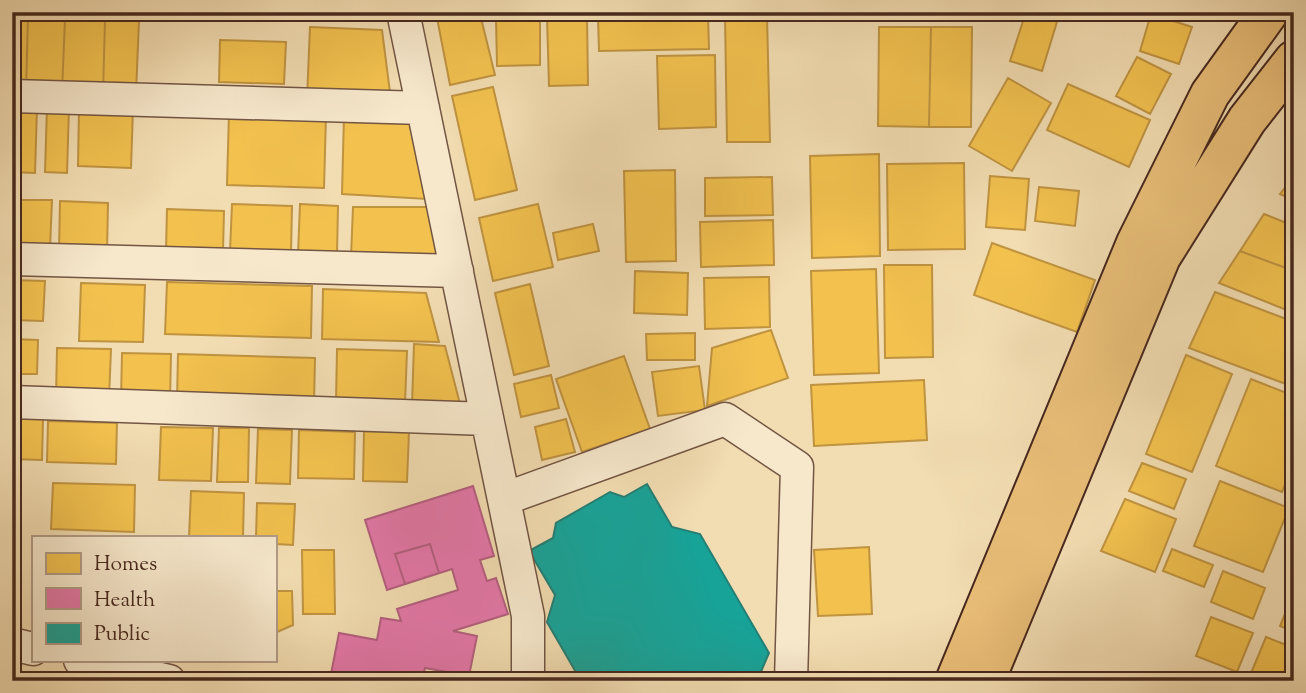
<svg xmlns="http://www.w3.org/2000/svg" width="1306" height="693" font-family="'Sorts Mill Goudy',serif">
<rect width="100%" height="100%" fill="#f2dcb1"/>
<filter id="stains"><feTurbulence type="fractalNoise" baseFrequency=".00286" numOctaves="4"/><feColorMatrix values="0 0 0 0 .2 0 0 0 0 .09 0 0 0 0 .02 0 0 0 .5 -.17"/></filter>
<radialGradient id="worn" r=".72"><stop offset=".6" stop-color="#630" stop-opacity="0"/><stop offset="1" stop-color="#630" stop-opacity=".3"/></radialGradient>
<path fill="#f2c14e" stroke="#bf9340" stroke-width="2" d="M1026 12H1060L1042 71 1010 61Z
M1151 14 1192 27 1179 64 1140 51Z
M708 15 709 49 599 51 598 17Z
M725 15H767L770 142H727Z
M12 17H28L26 91H12Z
M28 17 65 19 62 92 26 91Z
M540 17V65L497 66 496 18Z
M547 17H587L588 85 549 86Z
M437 18H481L495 75 450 85Z
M65 19 105 20 103 93 62 92Z
M105 20H139L136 94 103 93Z
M310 27 382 30 391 100 307 98Z
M879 27H931L929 127 878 126Z
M931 27H972L971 127H929Z
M220 40 286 42 284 84 219 82Z
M715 55 716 127 659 129 657 56Z
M1137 57 1171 74 1150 114 1116 96Z
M1008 78 1051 103 1012 171 969 146Z
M1068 84 1150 120 1129 167 1047 130Z
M493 87 517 190 475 200 452 96Z
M12 106 37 107 35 173 12 172Z
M47 106 69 107 67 173 45 172Z
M79 108 133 109 131 168 78 166Z
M229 112 326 115 324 188 227 185Z
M344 115 408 116 427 199 342 194Z
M879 154 880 256 812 258 810 156Z
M964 163 965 249 888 250 887 164Z
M675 170 676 261 626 262 624 171Z
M990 176 1029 179 1025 230 986 227Z
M1294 176V200L1280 194Z
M772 177 773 215 705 216V178Z
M1039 187 1079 191 1075 226 1035 221Z
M16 200H52L50 248 15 247Z
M60 201 108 203 107 252 59 250Z
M232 204 292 206 291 253 230 251Z
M300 204 338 206 337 255 298 254Z
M538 204 553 267 493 281 479 218Z
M353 207H429L441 260 351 257Z
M167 209 224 211 223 252 166 250Z
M1264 214 1294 226V271L1240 251Z
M773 220 774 265 701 267 700 222Z
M593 224 599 251 558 260 553 233Z
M992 243 1095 280 1077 332 974 295Z
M1240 251 1294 271V313L1219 283Z
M884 265H932L933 357 885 358Z
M876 269 879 373 814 375 811 271Z
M635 271 688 273 687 315 634 313Z
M769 277 770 327 705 329 704 278Z
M12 280 45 281 43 321 12 320Z
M167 282 312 286 311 338 165 334Z
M81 283 145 285 143 342 79 341Z
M530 284 549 366 514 375 495 293Z
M323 289 426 293 439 342 322 339Z
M1215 292 1294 322V387L1189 348Z
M771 330 788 378 707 406 712 348Z
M695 333V360H647L646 334Z
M12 339 38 340 37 374H12Z
M414 344 445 346 461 408 412 405Z
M57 348 111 349 109 399 56 397Z
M337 349 407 351 405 404 336 402Z
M122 353 171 354 170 401 121 400Z
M178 354 315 358 314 404 177 401Z
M1186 355 1232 374 1192 472 1146 454Z
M624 356 650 429 582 452 556 379Z
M699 366 705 410 658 416 652 372Z
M551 375 559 408 521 417 514 384Z
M1251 379 1294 396V462L1282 492 1216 466Z
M924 380 927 440 814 446 811 385Z
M12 418 43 419 42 460 12 459Z
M566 419 575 452 542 460 535 427Z
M48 421 117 423 116 464 47 462Z
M161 427 213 428 211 481 159 480Z
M219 428H249L248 482H217Z
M258 429 292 430 290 484 256 483Z
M299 430 355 432 354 479 298 478Z
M364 431 409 432 407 482 363 481Z
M1142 463 1186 479 1174 509 1129 491Z
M1220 481 1289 508 1263 572 1194 546Z
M53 483 135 485 134 532 51 529Z
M191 491 244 493 243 537H189Z
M1125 499 1176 519 1155 572 1101 551Z
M257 503 295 504 293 545 275 544V537H256Z
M12 542H20L18 611 12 610Z
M869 547 872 614 818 616 814 550Z
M1172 549 1213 565 1204 587 1163 571Z
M302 550H334L335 614H303Z
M1223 571 1265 588 1253 619 1211 602Z
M275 591H292L293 625 275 633Z
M1294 592V632L1280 626Z
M1211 617 1253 633 1237 672 1196 656Z
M1266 637 1294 648V681H1257L1249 678Z"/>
<path fill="#e377a8" stroke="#b45f7f" stroke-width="2" d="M473 486 494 556 480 560 487 581 496 578 508 614 453 631 477 636 469 676 425 668 422 681 330 679 339 633 377 640 381 618 401 621 397 609 458 590 452 569 387 590 365 520Z
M430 544 439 573 405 584 395 554Z"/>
<path fill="#17a398" stroke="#257e73" stroke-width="2" d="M647 484 672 527 700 534 769 653 757 681H581L547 622 555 595 529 551 553 538 556 523 610 492 624 497Z"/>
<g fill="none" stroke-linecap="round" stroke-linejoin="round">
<g stroke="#725543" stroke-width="35">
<path id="minor" d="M403 12 528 616V681
M12 96 423 108
M12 259 457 271
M12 402 487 419
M504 499 725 419 797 467 791 681
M12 644 33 649
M80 660 169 681"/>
</g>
<g stroke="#47281e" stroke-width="42">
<path id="major" d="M955 681 1136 243 1210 94 1269 12
M985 681 1161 257 1247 120 1294 60"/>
</g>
<use href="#minor" stroke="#f7e8cc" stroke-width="32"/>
<use href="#major" stroke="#e9be78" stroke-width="38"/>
</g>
<rect width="1306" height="693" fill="none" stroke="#f2dcb1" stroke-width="42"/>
<rect x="14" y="14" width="1278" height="665" fill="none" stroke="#47281e" stroke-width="3.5"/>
<rect x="21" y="21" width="1264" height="651" fill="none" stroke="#47281e" stroke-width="2"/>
<rect x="32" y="536" width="245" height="126" fill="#f7e8cc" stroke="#b19b86" stroke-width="2"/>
<rect x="46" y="553" width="35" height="21" fill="#f2c14e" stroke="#b19b86" stroke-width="2"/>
<text x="94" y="570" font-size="21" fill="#47281e">Homes</text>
<rect x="46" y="588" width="35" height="21" fill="#e377a8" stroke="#b19b86" stroke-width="2"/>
<text x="94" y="606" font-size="21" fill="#47281e">Health</text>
<rect x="46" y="623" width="35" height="21" fill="#17a398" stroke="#b19b86" stroke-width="2"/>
<text x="94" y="640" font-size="21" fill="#47281e">Public</text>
<rect width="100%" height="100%" filter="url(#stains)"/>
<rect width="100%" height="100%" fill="url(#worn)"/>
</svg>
